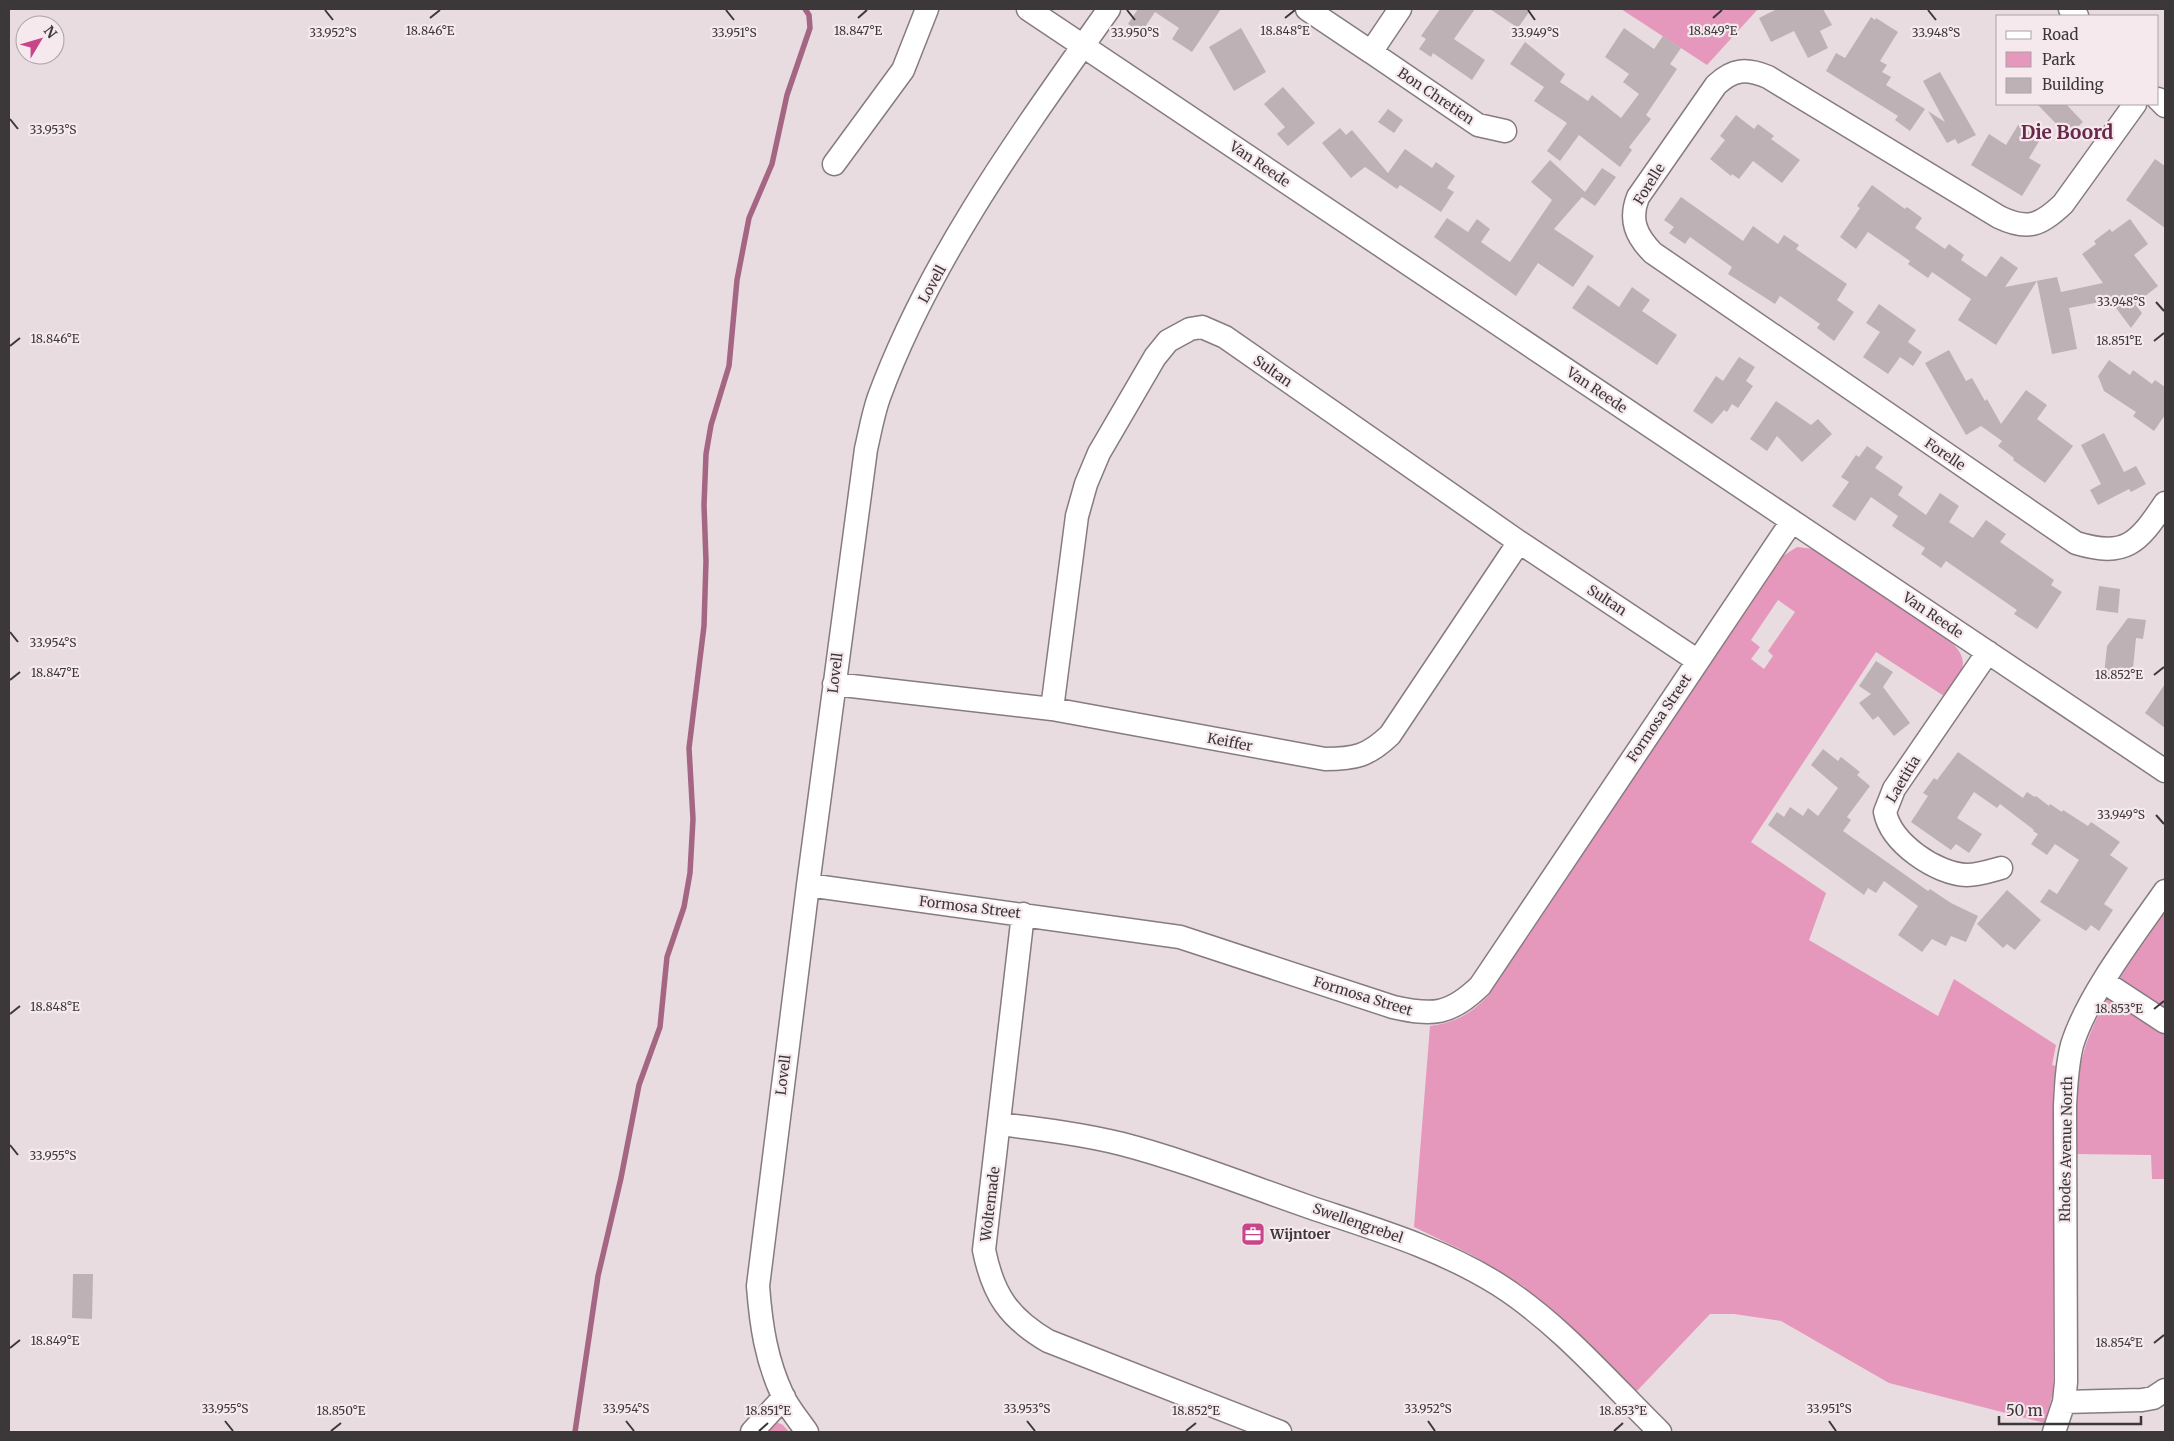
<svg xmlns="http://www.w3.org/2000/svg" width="2174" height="1441" font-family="Merriweather,serif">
<rect width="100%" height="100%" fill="#e8dce1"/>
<path fill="#e598bb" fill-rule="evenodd" d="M1621 9H1758L1707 65Z
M1797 547 1814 549 1942 634C1973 659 1965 668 1947 698L1876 652 1751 842 1826 893 1809 940 1938 1016 1954 979 2056 1045 2052 1065 2056 1066 2053 1092V1392L2045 1423 1889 1383 1781 1321 1734 1314H1710L1636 1392 1523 1286 1470 1254 1414 1227 1430 1026C1456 1022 1469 1015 1488 996L1758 591 1783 556ZM1778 600 1795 612 1768 651 1773 656 1764 669 1751 659 1760 647 1751 640Z
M2165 912V1179H2152L2151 1155 2076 1154C2076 1127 2074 1099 2079 1073 2089 1012 2132 962 2165 912Z
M776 1422 783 1425 789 1432H761L772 1423Z"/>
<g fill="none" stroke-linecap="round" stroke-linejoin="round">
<path stroke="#a46683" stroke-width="5.5" d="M575 1432 598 1276 621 1178 639 1085 660 1027 667 957 684 907 690 873 693 819 689 748 704 626 706 561 704 505 706 454 711 425 729 366 737 280 749 218 772 164 787 95 810 28 809 15 805 9"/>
</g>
<path fill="#bdb1b6" d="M1138 9H1221L1192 52 1172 39 1179 28 1155 12 1141 33 1128 24Z
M1440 9H1475L1454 39 1485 60 1472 80 1433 53 1431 57 1419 49 1426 39 1421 36Z
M1490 9H1531L1518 28Z
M1777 9H1823L1832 25 1820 31 1828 48 1808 58 1794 31 1771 42 1759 18Z
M1871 17 1875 20 1876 18 1898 32 1880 61 1887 65 1882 72 1891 77 1886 85 1925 109 1910 131 1895 120 1898 116 1826 71 1836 53 1845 58Z
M1241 28 1266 72 1234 91 1209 47Z
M1624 28 1654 49 1663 36 1681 48 1670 64 1677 69 1646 115 1651 119 1629 147 1632 150 1620 167 1579 135 1560 161 1547 151 1567 123 1534 101 1544 87 1510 64 1525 42 1565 74 1560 82 1588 101 1592 95 1621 118 1639 94 1623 82 1629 74 1605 57Z
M1940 72 1976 135 1958 144 1955 139 1947 143 1928 111 1945 122 1923 81Z
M1283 87 1315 123 1288 146 1277 134 1285 127 1264 104Z
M2037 104H2066L2083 122 2068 136Z
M1388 109 1403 120 1394 133 1378 122Z
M1736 115 1754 129 1758 124 1774 136 1771 139 1800 160 1782 183 1753 161 1739 179 1732 174 1731 176 1710 159 1725 140 1720 136Z
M2018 125 2041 138 2029 158 2041 165 2022 196 1971 165 1989 134 2006 145Z
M1340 128 1346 135 1352 130 1388 173 1405 149 1432 168 1436 162 1455 176 1447 188 1454 192 1441 212 1400 185 1397 189 1365 167 1351 178 1322 143Z
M2155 159 2165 166V228L2126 200Z
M1550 160 1585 192 1602 168 1616 177 1595 206 1582 197 1554 229 1594 256 1573 287 1538 263 1516 296 1434 237 1447 218 1468 232 1477 219 1490 229 1481 242 1510 262 1552 200 1531 182Z
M1872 185 1905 209 1907 207 1922 218 1915 228 1945 249 1949 244 1964 255 1961 260 1986 277 2001 256 2018 268 2005 287 2057 277 2061 292 2103 283 2082 254 2096 244 2094 241 2110 229 2112 232 2130 219 2148 244 2134 255 2158 286 2135 304 2142 313 2131 328 2110 300 2069 308 2077 349 2052 354 2037 281 1996 345 1958 320 1971 299 1932 272 1928 278 1908 264 1910 261 1868 232 1856 249 1840 237 1860 208 1857 206Z
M1681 197 1743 241 1753 226 1778 244 1784 235 1799 245 1796 249 1847 284 1837 300 1854 312 1834 341 1817 328 1820 324 1780 296 1775 304 1728 274 1732 267 1690 237 1685 244 1669 233 1674 227 1664 220Z
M1588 285 1619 307 1632 287 1650 300 1642 311 1677 335 1657 365 1572 308Z
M1879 304 1916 330 1908 342 1922 352 1913 366 1900 357 1888 374 1863 357 1880 332 1866 323Z
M1949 350 1966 381 1972 378 1985 401 1987 399 2001 424 2026 390 2047 405 2037 419 2073 446 2045 483 2013 460 2014 458 1998 446 2002 441 1981 426 1966 435 1925 363Z
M1739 357 1755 367 1746 381 1753 386 1738 408 1732 404 1727 412 1724 410 1712 424 1693 411 1716 376 1723 381Z
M2109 360 2130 375 2133 370 2152 384 2155 380 2165 387V415L2154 431 2133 416 2136 412 2104 391 2098 376Z
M1776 401 1811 425 1818 419 1832 434 1802 462 1777 436 1767 451 1750 439Z
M2104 433 2124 472 2136 466 2146 484 2131 492 2129 489 2098 505 2090 490 2101 484 2081 445Z
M1867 446 1883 457 1875 468 1903 487 1898 495 1926 515 1940 493 1959 506 1949 522 1973 538 1986 520 2006 534 2000 542 2054 580 2051 585 2062 592 2037 629 2014 614 2017 610 1946 561 1941 568 1921 554 1925 548 1892 526 1898 516 1871 497 1855 521 1832 506 1849 482 1841 477 1856 455 1859 457Z
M2099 586 2120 589 2118 613 2096 610Z
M2128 618 2146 620 2143 639 2136 638 2132 678 2104 675 2107 646Z
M1876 661 1893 672 1883 687 1910 723 1894 736 1878 716 1873 720 1859 703 1871 694 1859 686Z
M2165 684V728L2145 713Z
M1823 749 1838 761 1841 757 1860 772 1857 775 1870 786 1847 817 1851 820 1843 831 1928 891 1930 889 1951 903 1978 916 1966 942 1951 936 1946 946 1932 939 1922 952 1898 935 1918 906 1884 881 1876 893 1868 888 1864 895 1768 825 1777 812 1784 817 1790 807 1803 816 1808 808 1818 816 1838 788 1811 765Z
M1958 752 2023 798 2027 792 2035 797 2036 796 2049 806 2050 804 2062 812 2063 810 2088 826 2091 822 2120 842 2110 855 2128 868 2104 904 2113 910 2099 931 2091 925 2086 931 2040 902 2049 889 2057 894 2079 860 2055 844 2047 855 2031 844 2038 834 2033 831 2034 830 2000 804 1997 808 1974 792 1957 818 1982 834 1969 853 1956 844 1951 850 1911 822 1928 796 1923 793 1934 778 1937 780Z
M2007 890 2041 920 2015 950 2007 944 2003 948 1977 924Z
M73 1274H93L92 1319 72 1318Z"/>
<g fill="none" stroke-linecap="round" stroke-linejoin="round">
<g stroke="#867b7f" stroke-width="25">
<path id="minor" d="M1028 9 2165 771
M1307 9 1371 52 1400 9
M2070 9 2077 16
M1371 52 1478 125 1505 131
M2158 99 2165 106
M2135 104 2063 204C2041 225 2028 231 1999 217L1768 77C1746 68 1733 69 1716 85L1638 197C1629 220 1636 236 1653 253L2076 543C2126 558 2138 543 2165 503
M834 164 903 70 927 9
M1988 652 1894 789 1885 812C1891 843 1936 874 1967 875 1979 875 1990 871 2001 868
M834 684 1052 709 1325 759C1355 759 1368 756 1390 735L1519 542
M1052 709 1077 516 1086 484 1099 453 1155 357 1168 341 1190 329 1202 327 1225 337 1519 542 1698 661
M808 885 1180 937 1393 1007C1433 1016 1450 1015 1480 986L1792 521
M1023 914 984 1250C993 1295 1009 1318 1048 1341L1280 1432
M2104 982 2165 1022
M999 1124C1040 1129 1082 1134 1122 1144 1187 1161 1251 1187 1315 1209 1378 1230 1442 1249 1499 1285 1560 1324 1609 1382 1660 1432
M2064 1402 2142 1400 2153 1398 2165 1390
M752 1432 784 1397
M807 1432C799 1420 789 1409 783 1396 766 1360 761 1325 758 1286L808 885 866 449C870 432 873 414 879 397 931 256 1023 131 1109 9
M2054 1432 2064 1402 2066 1382 2065 1106C2066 1085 2067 1065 2072 1045 2087 996 2135 934 2165 891"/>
</g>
<use href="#minor" stroke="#fff" stroke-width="22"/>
</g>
<path fill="none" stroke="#3c383a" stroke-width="2" d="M325 10 333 20M726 10 734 20M1127 10 1135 20M1528 10 1535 20M1928 10 1936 20M430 18 440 10M858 18 867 10M1285 18 1295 10M1713 18 1722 10M10 119 18 129M2156 302 2164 311M2154 341 2164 333M10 346 20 338M10 632 18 642M2154 675 2164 667M10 680 20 672M2156 815 2164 824M2154 1009 2164 1001M10 1014 20 1006M10 1145 18 1155M2154 1343 2164 1335M10 1348 20 1340M225 1421 233 1431M626 1421 634 1431M1027 1421 1035 1431M1428 1421 1435 1431M1829 1421 1836 1431M331 1431 341 1423M759 1431 768 1423M1186 1431 1196 1423M1614 1431 1623 1423"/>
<defs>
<g id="office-square" transform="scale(1.25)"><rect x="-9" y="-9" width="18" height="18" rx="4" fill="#c8458a" stroke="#f6e9ee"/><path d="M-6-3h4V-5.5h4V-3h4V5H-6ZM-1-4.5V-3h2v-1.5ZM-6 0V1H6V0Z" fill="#fff"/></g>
</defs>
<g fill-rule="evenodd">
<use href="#office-square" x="1253" y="1234"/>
</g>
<g text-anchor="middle" stroke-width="4.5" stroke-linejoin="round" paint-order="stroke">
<g font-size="14" fill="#3c383a" stroke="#f6e9ee">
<text transform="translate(1436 96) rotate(34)" y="5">Bon Chretien</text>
<text transform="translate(1260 164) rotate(34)" y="5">Van Reede</text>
<text transform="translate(1649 184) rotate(-58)" y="5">Forelle</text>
<text transform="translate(932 284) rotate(-61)" y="5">Lovell</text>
<text transform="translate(1273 371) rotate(35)" y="5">Sultan</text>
<text transform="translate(1597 390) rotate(34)" y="5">Van Reede</text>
<text transform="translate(1945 454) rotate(34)" y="5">Forelle</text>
<text transform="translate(1607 600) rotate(33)" y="5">Sultan</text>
<text transform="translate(1933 615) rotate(34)" y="5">Van Reede</text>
<text transform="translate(835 673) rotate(-83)" y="5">Lovell</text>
<text transform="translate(1659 718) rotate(-56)" y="5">Formosa Street</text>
<text transform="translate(1230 742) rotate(11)" y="5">Keiffer</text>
<text transform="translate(1903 779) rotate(-59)" y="5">Laetitia</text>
<text transform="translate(970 907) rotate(7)" y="5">Formosa Street</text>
<text transform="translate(1363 996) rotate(17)" y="5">Formosa Street</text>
<text transform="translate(783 1075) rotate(-83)" y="5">Lovell</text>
<text transform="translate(2066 1149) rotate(-89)" y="5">Rhodes Avenue North</text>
<text transform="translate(990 1204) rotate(-83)" y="5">Woltemade</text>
<text transform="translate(1358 1223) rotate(19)" y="5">Swellengrebel</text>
</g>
<g font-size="14" font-weight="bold" fill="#3c383a" stroke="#f6e9ee" text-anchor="start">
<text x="1270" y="1239">Wijntoer</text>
</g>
<g font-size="19" font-weight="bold" fill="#682849" stroke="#f6e9ee">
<text x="2067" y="139">Die Boord</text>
</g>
</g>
<g font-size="12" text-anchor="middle" fill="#3c383a" stroke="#f6e9ee" stroke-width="4.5" stroke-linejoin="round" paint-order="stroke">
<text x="430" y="35">18.846°E</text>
<text x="858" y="35">18.847°E</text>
<text x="1285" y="35">18.848°E</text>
<text x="1713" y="35">18.849°E</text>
<text x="1936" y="37">33.948°S</text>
<text x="333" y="37">33.952°S</text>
<text x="734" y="37">33.951°S</text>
<text x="1135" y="37">33.950°S</text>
<text x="1535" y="37">33.949°S</text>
<text x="53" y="134">33.953°S</text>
<text x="2121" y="306">33.948°S</text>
<text x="55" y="343">18.846°E</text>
<text x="2119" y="345">18.851°E</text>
<text x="53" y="647">33.954°S</text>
<text x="55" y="677">18.847°E</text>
<text x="2119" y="679">18.852°E</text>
<text x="2121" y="819">33.949°S</text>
<text x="55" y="1011">18.848°E</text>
<text x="2119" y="1013">18.853°E</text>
<text x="53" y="1160">33.955°S</text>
<text x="55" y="1345">18.849°E</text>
<text x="2119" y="1347">18.854°E</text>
<text x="225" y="1413">33.955°S</text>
<text x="626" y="1413">33.954°S</text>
<text x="1027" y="1413">33.953°S</text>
<text x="1428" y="1413">33.952°S</text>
<text x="1829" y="1413">33.951°S</text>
<text x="341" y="1415">18.850°E</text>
<text x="768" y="1415">18.851°E</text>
<text x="1196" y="1415">18.852°E</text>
<text x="1623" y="1415">18.853°E</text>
</g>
<rect width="2174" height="1441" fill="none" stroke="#3c383a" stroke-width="20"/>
<rect x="1996" y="15" width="162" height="90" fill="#f6e9ee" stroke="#aca2a6"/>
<rect x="2006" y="31" width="25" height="8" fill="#ffffff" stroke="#aca2a6"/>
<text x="2042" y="40" font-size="15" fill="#3c383a">Road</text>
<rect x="2006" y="52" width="25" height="15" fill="#e598bb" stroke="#aca2a6"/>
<text x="2042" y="65" font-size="15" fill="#3c383a">Park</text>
<rect x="2006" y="78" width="25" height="15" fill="#bdb1b6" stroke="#aca2a6"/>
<text x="2042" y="90" font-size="15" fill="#3c383a">Building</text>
<g transform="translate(40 40) rotate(52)"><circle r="24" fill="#f6e9ee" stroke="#aca2a6"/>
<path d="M0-4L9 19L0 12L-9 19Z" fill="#c8458a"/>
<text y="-8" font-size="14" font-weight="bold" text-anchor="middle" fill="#3c383a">N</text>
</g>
<path d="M1999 1416v8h142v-8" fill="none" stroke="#3c383a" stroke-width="2.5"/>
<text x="2006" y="1416" font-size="15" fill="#3c383a" stroke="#f6e9ee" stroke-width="4" paint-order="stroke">50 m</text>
</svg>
